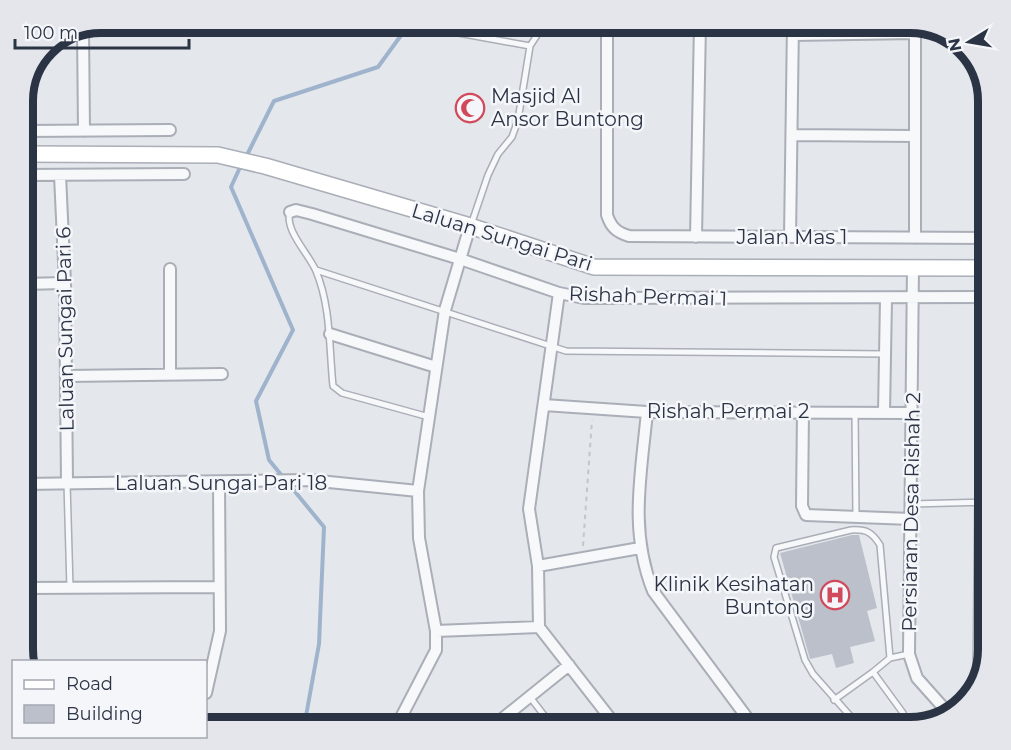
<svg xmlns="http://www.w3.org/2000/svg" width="1011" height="750" font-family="Montserrat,sans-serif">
<rect width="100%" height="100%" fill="#e4e7ec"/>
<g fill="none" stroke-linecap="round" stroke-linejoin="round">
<path stroke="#9fb4cc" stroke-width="4" d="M246 157 274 101 378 67 410 23
M242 163 231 187 293 330 256 401 269 460 324 527 319 644 304 727"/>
</g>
<path fill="#bbc0ca" d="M852 535H859L877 608 867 611 875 641 850 647 854 663 836 668 832 654 810 659 780 553Z"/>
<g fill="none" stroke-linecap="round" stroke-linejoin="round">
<g stroke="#a9aeb7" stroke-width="8">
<path id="service" d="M453 32 530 46
M290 212C284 230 309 254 316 271 331 307 329 347 333 386L342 393 429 417
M471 225 488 175 498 154 512 137 518 120 530 46 545 23
M316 270 566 351 885 354
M855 412 856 516
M67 483 70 588
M911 504 988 502
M976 684 980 297
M530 697 553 727
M834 700 873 672
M860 727 813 674 805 660 774 557 776 548 851 530C866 529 872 532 880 545L890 658
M899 727 904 719 903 713 873 672 890 658 909 654"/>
</g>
<g stroke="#a9aeb7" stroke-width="14">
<path id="minor" d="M99 23H155
M607 23V215C611 227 616 232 629 236L988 238
M83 29 84 131
M793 35 915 33
M23 131 170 130
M793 135 915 136
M23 175 184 174
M60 175 65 283 67 483
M290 212 296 210 312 214 460 259 559 293 584 298 988 297
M696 237 700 23
M790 237 793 23
M915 238V24
M913 266 909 654 917 678 950 715
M23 284 65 283
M330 334 436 367
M170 373V269
M66 376 222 374
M544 405 647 412 912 413
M803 411 802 506 806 515 911 519
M647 412C641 475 629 531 653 591L754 727
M884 412 886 299
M23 484 309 480 418 491
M538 566 640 548
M23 588 219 587
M539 627 538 566 529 509 559 293
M436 631 539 627 617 727
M206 693 220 631 219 483
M396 727 436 650V631L419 538 418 491 445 310 470 226
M492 727 569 665"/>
</g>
<g stroke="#a9aeb7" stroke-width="18">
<path id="secondary" d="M23 154 218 155 265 166 470 226 594 267 988 268"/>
</g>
<path stroke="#c2c5cb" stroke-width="2" stroke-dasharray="4.5 4.5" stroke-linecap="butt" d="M583 546 592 420"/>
<use href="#service" stroke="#f7f8fa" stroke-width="5"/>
<use href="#minor" stroke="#f7f8fa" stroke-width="10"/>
<use href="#secondary" stroke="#fff" stroke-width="15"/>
</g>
<defs>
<g id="mosque-ring" transform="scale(1.5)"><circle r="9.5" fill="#f4f6f9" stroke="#d1495b" stroke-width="1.5"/><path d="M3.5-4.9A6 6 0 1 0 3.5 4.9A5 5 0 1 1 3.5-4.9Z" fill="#d1495b"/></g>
<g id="hospital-ring" transform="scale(1.5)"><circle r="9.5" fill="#f4f6f9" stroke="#d1495b" stroke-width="1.5"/><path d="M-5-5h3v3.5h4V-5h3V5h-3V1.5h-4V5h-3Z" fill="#d1495b"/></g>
</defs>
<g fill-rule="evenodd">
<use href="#mosque-ring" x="470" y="108"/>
<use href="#hospital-ring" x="835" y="595"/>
</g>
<g text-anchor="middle" stroke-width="5" stroke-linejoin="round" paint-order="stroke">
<g font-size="20" fill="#2b3445" stroke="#f4f6f9" text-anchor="start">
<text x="491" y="103">Masjid Al<tspan x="491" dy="23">Ansor Buntong</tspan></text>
<text x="814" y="591" text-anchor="end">Klinik Kesihatan<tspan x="814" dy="23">Buntong</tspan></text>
</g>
<g font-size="20" fill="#2b3445" stroke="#f4f6f9">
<text transform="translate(502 237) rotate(17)" y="7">Laluan Sungai Pari</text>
<text x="792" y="244">Jalan Mas 1</text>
<text transform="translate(648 296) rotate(2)" y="7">Rishah Permai 1</text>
<text transform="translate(65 329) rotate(-91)" y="7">Laluan Sungai Pari 6</text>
<text x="728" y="418">Rishah Permai 2</text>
<text x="221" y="490">Laluan Sungai Pari 18</text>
<text transform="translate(911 512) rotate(-89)" y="7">Persiaran Desa Rishah 2</text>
</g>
</g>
<path d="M0 0H1011V750H0ZM101 33H910A68 68 0 0 1 978 101V649A68 68 0 0 1 910 717H101A68 68 0 0 1 33 649V101A68 68 0 0 1 101 33Z" fill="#e4e6eb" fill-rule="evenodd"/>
<path fill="none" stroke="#2b3445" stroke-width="8" d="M101 33H910A68 68 0 0 1 978 101V649A68 68 0 0 1 910 717H101A68 68 0 0 1 33 649V101A68 68 0 0 1 101 33Z"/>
<rect x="12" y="660" width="195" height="78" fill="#f4f6f9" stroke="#a4a8b1" stroke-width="1.5"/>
<rect x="24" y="680" width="30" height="9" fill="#ffffff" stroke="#a4a8b1" stroke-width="1.5"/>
<text x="66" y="690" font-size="18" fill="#2b3445">Road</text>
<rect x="24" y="705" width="30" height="18" fill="#bbc0ca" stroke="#a4a8b1" stroke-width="1.5"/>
<text x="66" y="720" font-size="18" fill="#2b3445">Building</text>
<g transform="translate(969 42) rotate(259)" stroke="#f4f6f9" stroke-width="4.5" paint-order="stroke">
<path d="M0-4.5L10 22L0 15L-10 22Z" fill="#2b3445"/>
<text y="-9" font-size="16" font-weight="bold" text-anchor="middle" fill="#2b3445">N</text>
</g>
<path d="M15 39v9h174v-9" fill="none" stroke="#2b3445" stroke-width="3"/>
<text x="24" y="39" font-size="18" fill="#2b3445" stroke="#f4f6f9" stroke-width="4.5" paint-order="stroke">100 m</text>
</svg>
